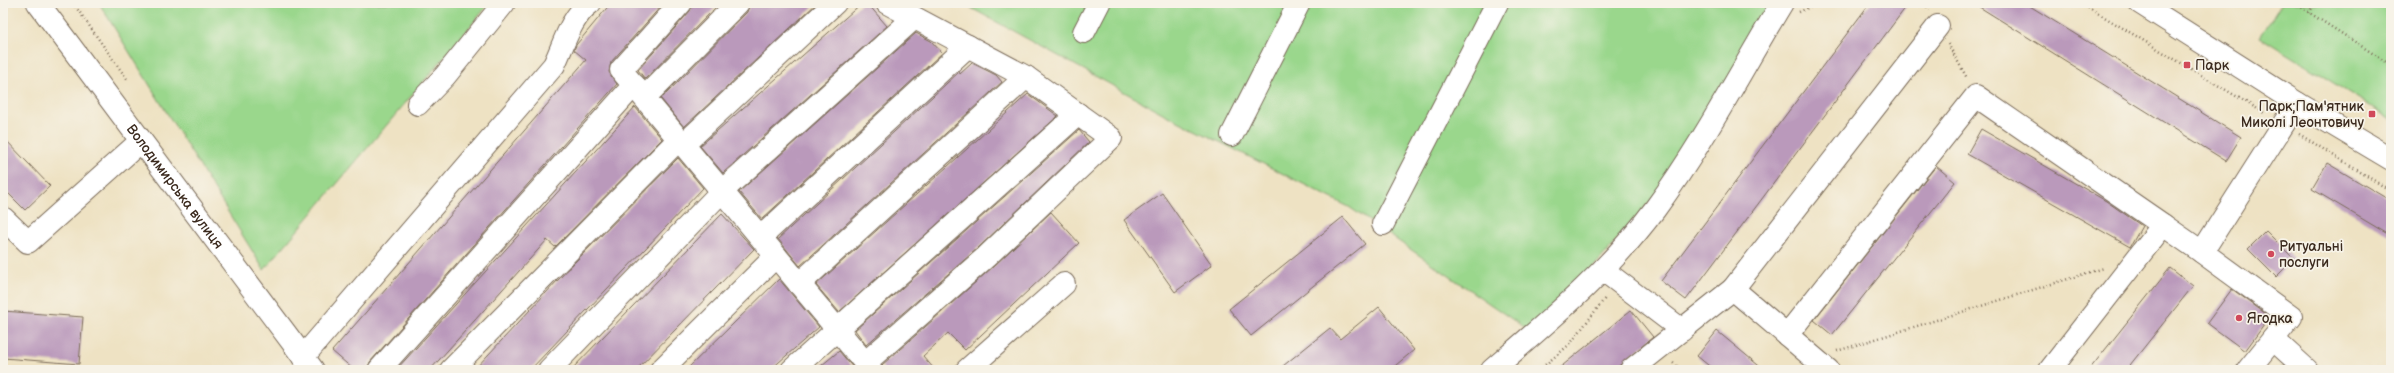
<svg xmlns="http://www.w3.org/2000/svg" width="2394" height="373" font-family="'Balsamiq Sans',sans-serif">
<rect width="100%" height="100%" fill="#f7f3e8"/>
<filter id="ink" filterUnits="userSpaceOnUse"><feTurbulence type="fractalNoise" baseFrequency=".025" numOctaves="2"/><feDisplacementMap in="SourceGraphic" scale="8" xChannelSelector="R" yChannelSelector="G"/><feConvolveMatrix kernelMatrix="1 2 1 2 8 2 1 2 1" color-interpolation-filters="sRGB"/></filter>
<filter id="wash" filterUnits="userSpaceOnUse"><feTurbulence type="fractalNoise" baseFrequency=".012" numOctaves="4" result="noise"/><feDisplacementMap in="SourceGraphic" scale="16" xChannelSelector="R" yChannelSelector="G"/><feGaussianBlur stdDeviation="0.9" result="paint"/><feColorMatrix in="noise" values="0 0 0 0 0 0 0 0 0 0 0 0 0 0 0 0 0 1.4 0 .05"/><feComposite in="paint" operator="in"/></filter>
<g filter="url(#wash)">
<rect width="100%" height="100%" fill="#eee2c3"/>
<path fill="#9ad78c" stroke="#6a8055" d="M99 3H490L264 270Z
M962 3H1781L1698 146 1535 335 1349 207 1168 116Z
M2282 3H2391V119L2260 37Z"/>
<g id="blocks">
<path fill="#ba99bb" d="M611 3H664L611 62 609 72 617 84 370 362 367 370H354L332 351 586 60 574 50 576 45Z
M693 3H720L645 79 638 70 690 11Z
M750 3H817L684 127 661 99 747 12Z
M862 3H867L887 26 723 173 700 146Z
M1870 3H1909L1686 300 1661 281Z
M1973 3H2025L2241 137 2226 161Z
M916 33 931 41 942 53 762 219 739 192Z
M972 63 996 75 1002 82 800 266 778 239 959 72 960 74Z
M1028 94 1058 116 839 312 816 285Z
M635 107 662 139 555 247 547 240 430 370H396Z
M1981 129 2106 201 2142 226 2130 247 1967 154Z
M1079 130 1089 142 978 248 866 345 855 330Z
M3 137 50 186 25 210 3 188Z
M678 158 703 188 530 370H474L573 264Z
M2327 163 2391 201V236L2312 189Z
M1936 166 1955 182 1832 335 1814 320Z
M1162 193 1212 265 1175 292 1124 220Z
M1051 212 1079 243 965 350 948 333 923 356 935 370H883L882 365 994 266Z
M722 214 754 249 636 370H571Z
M1343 217 1365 244 1251 336 1229 309Z
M2266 231 2294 259 2276 277 2248 249Z
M2170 268 2193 286 2126 370H2089Z
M779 279 819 327 770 370H686Z
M2232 289 2270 317 2245 351 2207 323Z
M1379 307 1414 350 1390 370H1278L1330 328 1340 339Z
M1631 310 1653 337 1614 370H1557Z
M3 311 83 317 79 364 3 358Z
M1717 331 1740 350 1764 370H1714L1697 356Z
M839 351 855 370H816Z"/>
</g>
</g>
<g filter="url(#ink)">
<use href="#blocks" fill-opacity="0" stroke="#7a6a58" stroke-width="1"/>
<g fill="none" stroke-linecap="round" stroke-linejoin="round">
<g stroke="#7a6a58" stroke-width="24">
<g id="minor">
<path id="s1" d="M38 3 313 370"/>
<path d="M681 3 621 70 871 370"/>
<path d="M2140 3 2297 103 2391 159"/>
<path d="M1084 32 1099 3"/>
<path d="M645 97 738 3"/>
<path d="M2297 103 2202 252 2291 317 2273 339 2307 370"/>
<path d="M418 104 445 76 504 3"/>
<path d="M1232 135 1299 3"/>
<path d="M684 144 835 3"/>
<path d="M3 218 28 242 141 141"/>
<path d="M1383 224 1497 3"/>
<path d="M761 237 968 46"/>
<path d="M1603 270 1682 330"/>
<path d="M799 284 1026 77"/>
<path d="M1733 289 1938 26"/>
<path d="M1787 335 1976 96 2163 225"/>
<path d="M303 357 554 65C564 44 571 17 590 3"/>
<path d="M865 363 986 257 1111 138 1026 77 887 3"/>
<path d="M379 370 634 85"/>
<path d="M451 370 679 139"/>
<path d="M549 370 722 191 914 18"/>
<path d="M661 370 776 256"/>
<path d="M792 370 1078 114"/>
<path d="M967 370 1064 284"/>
<path d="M1492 370C1550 320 1609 271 1655 209 1703 144 1740 72 1782 3"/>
<path d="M1631 370 1733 289 1828 370"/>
<path d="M2050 370 2163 225 2202 252"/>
<path d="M2248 370 2273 339"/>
</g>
</g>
<path stroke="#7a6a58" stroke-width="2.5" stroke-dasharray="1 3" stroke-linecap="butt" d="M73 3 127 79
M1925 3 1929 10
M2081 3 2266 114
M2294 3 2391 65
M1799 12 1819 3
M2309 13 2315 3
M1948 44 1967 78
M2299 134 2391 191
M1837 351 2103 268
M1673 363 1682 370
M1539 370 1570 344 1606 297"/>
<use href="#minor" stroke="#fff" stroke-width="22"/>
</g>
</g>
<g fill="#d1495b" stroke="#f7f3e8" stroke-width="1.5">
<rect x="2183" y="61" width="8" height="8" rx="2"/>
<rect x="2368" y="110" width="8" height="8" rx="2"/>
<circle cx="2271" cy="254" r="4"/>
<circle cx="2239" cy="318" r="4"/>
</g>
<g text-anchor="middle" stroke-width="3.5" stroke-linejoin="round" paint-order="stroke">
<g font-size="14" fill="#3b2a1e" stroke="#f7f3e8" text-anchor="start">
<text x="2195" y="70">Парк</text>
<text x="2364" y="111" text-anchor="end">Парк;Пам'ятник<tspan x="2364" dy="16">Миколі Леонтовичу</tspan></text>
<text x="2279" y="251">Ритуальні<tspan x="2279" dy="16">послуги</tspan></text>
<text x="2247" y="323">Ягодка</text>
</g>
<g font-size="14" fill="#3b2a1e" stroke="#f7f3e8">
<text dy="5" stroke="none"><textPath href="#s1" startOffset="229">Володимирська вулиця</textPath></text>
</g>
</g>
<rect width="2394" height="373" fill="none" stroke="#f7f3e8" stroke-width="16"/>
</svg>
